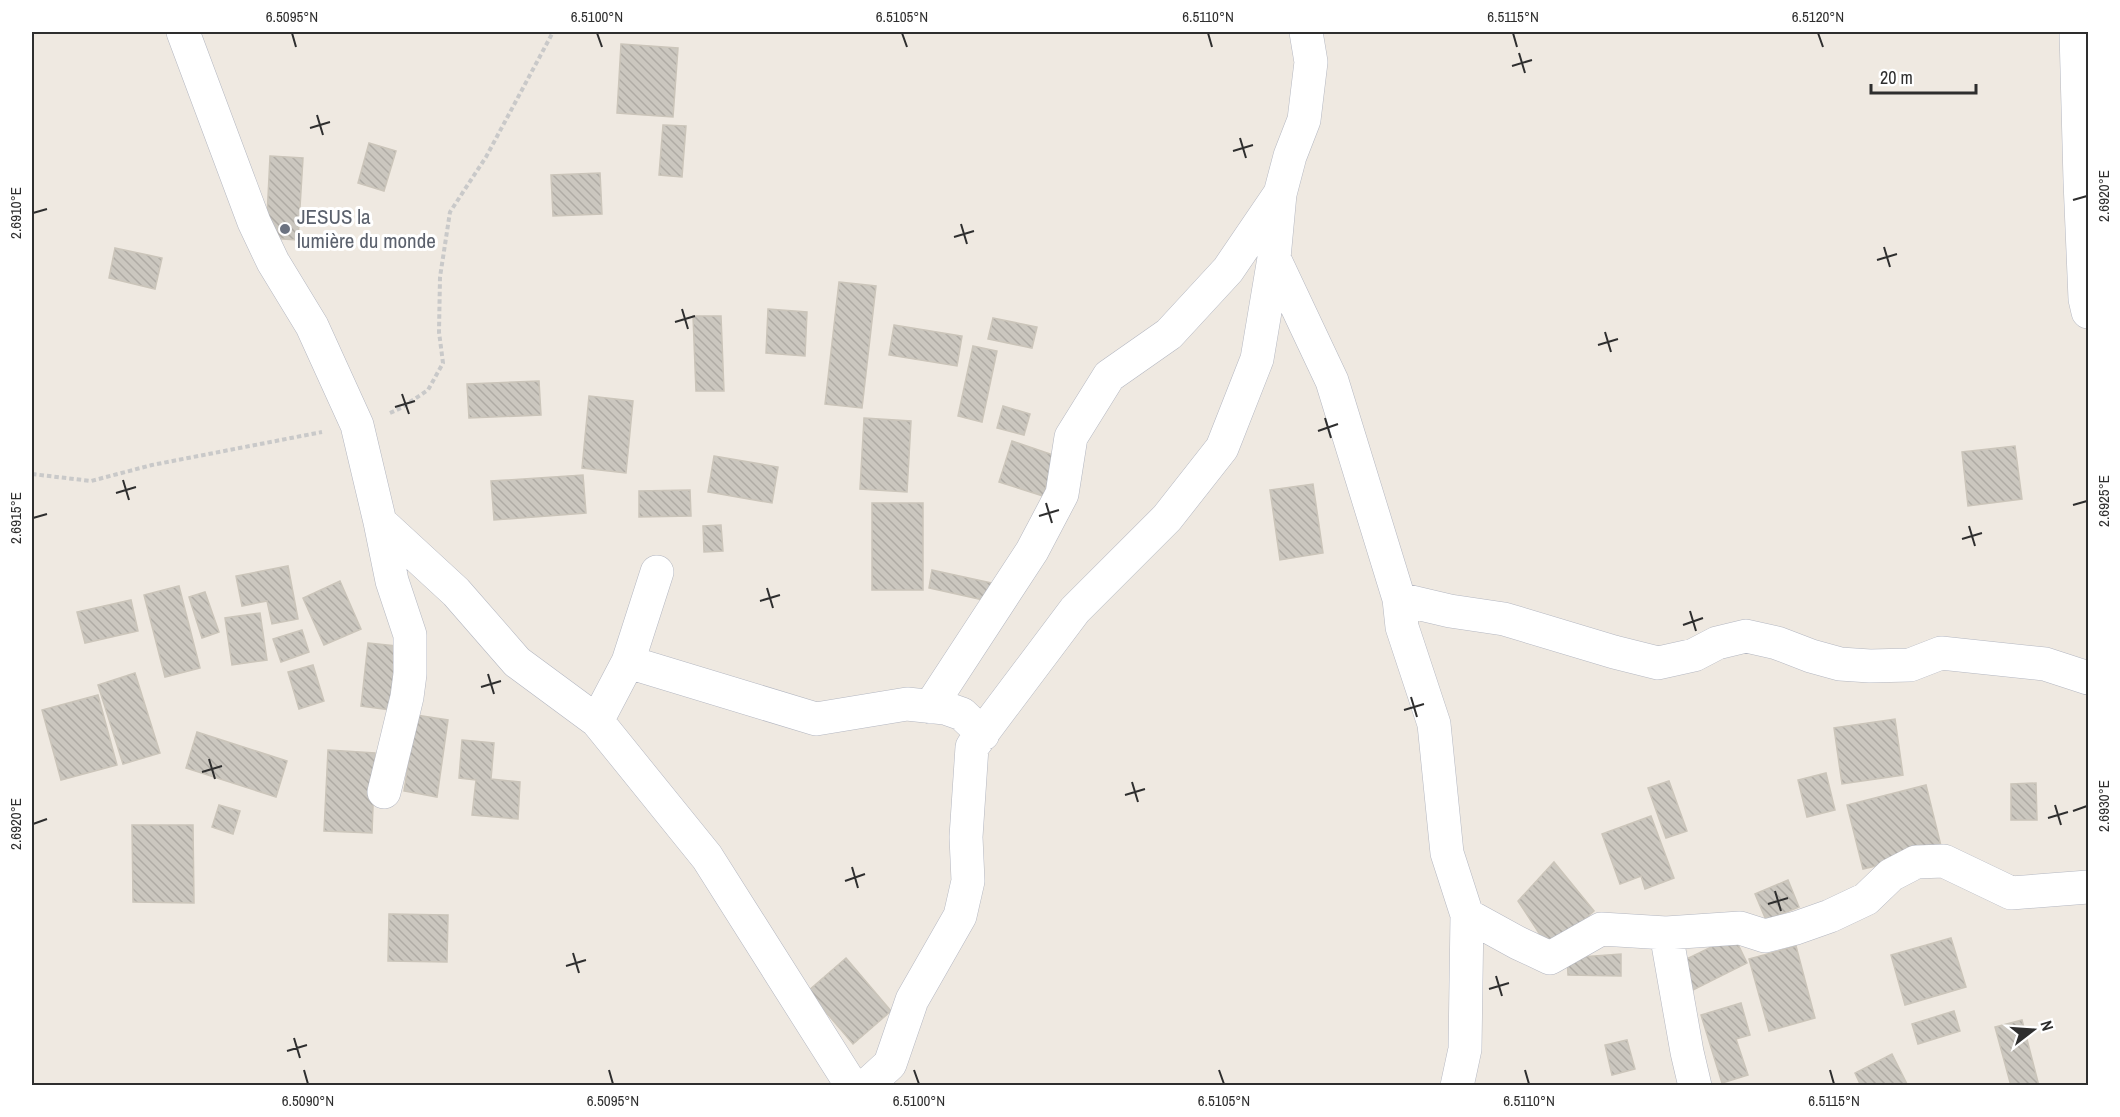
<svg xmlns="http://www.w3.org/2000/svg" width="2120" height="1117" font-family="'Archivo Narrow',sans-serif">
<defs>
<pattern id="building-back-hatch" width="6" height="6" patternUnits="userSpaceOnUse" patternTransform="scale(1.5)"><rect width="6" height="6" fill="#cbc7bf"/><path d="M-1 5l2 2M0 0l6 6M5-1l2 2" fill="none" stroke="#afaba4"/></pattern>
</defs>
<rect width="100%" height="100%" fill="#efe9e1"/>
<path fill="url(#building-back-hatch)" stroke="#cbc5ba" stroke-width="1.5" d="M621 44 678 48 673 117 617 113Z
M663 125 686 126 682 177 659 175Z
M369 143 396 151 384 191 358 183Z
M270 156 303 158 298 240 266 238Z
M600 173 602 214 553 216 551 175Z
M115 248 162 258 155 289 109 278Z
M839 282 876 286 862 408 825 404Z
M768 309 807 312 805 356 766 353Z
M693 316H721L724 391H696Z
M993 318 1037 327 1032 348 988 339Z
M894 325 962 336 957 366 889 355Z
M973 346 997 351 982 422 958 416Z
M539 381 541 415 469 418 467 384Z
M589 396 633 401 626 473 582 468Z
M1003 406 1030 414 1024 435 997 428Z
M864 418 911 421 907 492 860 489Z
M1012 441 1056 456 1043 496 999 482Z
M2015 446 2022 499 1968 506 1962 452Z
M714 456 778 467 772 503 708 492Z
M583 475 586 513 494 520 491 481Z
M1313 484 1323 553 1280 560 1270 490Z
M690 490 691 516 639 517V491Z
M872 503H923V590H872Z
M721 525 723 551 704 552 703 526Z
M288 566 298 619 272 624 267 601 242 606 236 576Z
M932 570 992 583 988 601 929 588Z
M340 581 361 629 324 645 303 598Z
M179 586 200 668 165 677 144 595Z
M205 592 219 632 202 638 189 597Z
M131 600 138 631 85 643 77 612Z
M260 613 267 660 232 665 225 618Z
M302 630 309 652 281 662 273 639Z
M368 643 406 647 398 711 361 706Z
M313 665 324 701 299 709 288 672Z
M135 673 160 753 123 764 98 685Z
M98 695 117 765 61 780 42 710Z
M416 715 448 720 437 797 404 791Z
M1895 719 1903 775 1842 784 1834 728Z
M197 732 287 761 276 797 186 768Z
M462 740 494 743 491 779 520 782 518 819 472 815 476 780 459 778Z
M328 750 375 753 372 833 324 831Z
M1826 773 1835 810 1807 817 1798 780Z
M1669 781 1687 831 1666 838 1648 788Z
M2036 783 2037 820H2011V784Z
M1926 785 1942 850 1863 869 1847 805Z
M219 805 240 811 233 834 212 827Z
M1651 816 1674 878 1645 889 1641 876 1620 884 1602 834Z
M132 825H193L194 903 133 902Z
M1554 862 1594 911 1550 950 1518 901Z
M1788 880 1799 907 1766 920 1755 894Z
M389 914 448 915 447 962 388 961Z
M1734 936 1747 963 1689 992 1676 964Z
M1951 938 1966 987 1905 1005 1891 955Z
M1796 946 1815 1018 1769 1031 1749 959Z
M1621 954V976L1568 975 1567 958Z
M846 958 891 1011 853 1044 808 991Z
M1741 1003 1750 1035 1736 1039 1748 1075 1722 1083 1701 1015Z
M1954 1011 1960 1031 1918 1044 1912 1024Z
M2022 1020 2039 1086H2011L1995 1027Z
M1627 1040 1635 1069 1612 1075 1605 1045Z
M1892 1054 1908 1086H1861L1855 1073Z"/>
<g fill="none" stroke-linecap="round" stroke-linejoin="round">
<g stroke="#b4b7c1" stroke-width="34">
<path id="minor" d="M183 32 254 222 273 262 312 326 357 425 380 522 456 592 517 662 597 721 707 857 852 1086
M1306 32 1311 62 1304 120 1290 156 1280 194 1274 258 1332 381 1399 599 1402 627 1434 724 1447 853 1467 915 1465 1049 1457 1086
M2076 32 2080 181 2085 299 2088 312
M380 522 392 581 410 635V674L407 697 384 792
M1399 599 1450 611 1504 619 1614 652 1658 663 1694 655 1717 643 1746 636 1777 643 1811 656 1840 664 1870 666 1910 665 1941 653 2045 664 2088 678
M628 662 657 572
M930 707 1032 551 1062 494 1071 437 1109 376 1169 334 1228 270 1279 195
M597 721 628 662 816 719 907 704 945 708 962 714 983 734
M1467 915 1518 943 1550 958 1601 929 1666 933 1740 928 1765 936 1796 928 1830 916 1866 899 1891 875 1916 862 1944 861 2011 893 2088 887
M1666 933 1687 1052 1695 1086
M866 1086 890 1064 912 1000 960 916 968 881 966 837 972 747 1075 610 1167 518 1222 448 1257 359 1274 258"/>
</g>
<path stroke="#c9c9c9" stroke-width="4" stroke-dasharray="4.5 3" stroke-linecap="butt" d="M390 413 401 408 428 390 443 363 439 332 440 277 450 212 486 157 553 32
M32 474 91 481 152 465 322 432"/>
<use href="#minor" stroke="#fff" stroke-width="33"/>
</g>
<path fill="none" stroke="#2e2e2e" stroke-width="2" d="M292 33 296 47M597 33 602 47M902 33 907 47M1208 33 1212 47M1513 33 1517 47M1818 33 1823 47M1519 53 1525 73M1512 66 1532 60M317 115 323 135M310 128 330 122M1240 138 1246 158M1233 151 1253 145M2073 200 2087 196M33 213 47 209M961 224 967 244M954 237 974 231M1884 247 1890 267M1877 260 1897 254M682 309 688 329M675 322 695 316M1605 332 1611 352M1598 345 1618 339M402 394 409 414M395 407 415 401M1325 418 1331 438M1318 431 1338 424M123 480 129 500M116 493 136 487M1046 503 1052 523M2073 505 2087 501M1039 516 1059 510M33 518 47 514M1969 526 1975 546M1962 539 1982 533M767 588 773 608M760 601 780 595M1690 611 1696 631M1683 625 1703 618M488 674 494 694M481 687 501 681M1411 697 1417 717M1404 710 1424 704M209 759 215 779M202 772 222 766M1132 782 1138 802M1125 795 1145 789M2055 805 2061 825M2073 811 2087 806M2048 818 2068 812M33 824 47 819M852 867 858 888M845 881 865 874M1775 891 1781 911M1768 904 1788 898M573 953 579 973M566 966 586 960M1496 976 1502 996M1489 989 1509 983M294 1038 300 1058M287 1051 307 1045M304 1070 308 1084M609 1070 613 1084M914 1070 919 1084M1219 1070 1224 1084M1525 1070 1529 1084M1830 1070 1834 1084"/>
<circle fill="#6b7280" stroke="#fff" stroke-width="2" cx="285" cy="229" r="6"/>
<g text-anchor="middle" stroke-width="6" stroke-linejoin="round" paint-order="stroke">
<g font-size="21" fill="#5b616d" stroke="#fff" text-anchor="start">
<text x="297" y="224">JESUS la<tspan x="297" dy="24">lumière du monde</tspan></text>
</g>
</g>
<rect width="2120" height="1117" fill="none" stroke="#ffffff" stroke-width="66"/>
<g transform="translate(2033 1030) rotate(73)" stroke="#ffffff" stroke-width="4.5" paint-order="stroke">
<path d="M0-4.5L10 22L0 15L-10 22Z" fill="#2e2e2e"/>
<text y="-9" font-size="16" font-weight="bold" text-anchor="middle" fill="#2e2e2e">N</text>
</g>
<path d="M1871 84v9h105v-9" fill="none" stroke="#2e2e2e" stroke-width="3"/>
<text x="1880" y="84" font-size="18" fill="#2e2e2e" stroke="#ffffff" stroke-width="4.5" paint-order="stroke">20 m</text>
<rect x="33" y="33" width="2054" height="1051" fill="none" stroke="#2e2e2e" stroke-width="2"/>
<g font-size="15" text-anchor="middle" fill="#2e2e2e">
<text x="292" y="22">6.5095°N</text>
<text x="597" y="22">6.5100°N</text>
<text x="902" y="22">6.5105°N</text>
<text x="1208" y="22">6.5110°N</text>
<text x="1513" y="22">6.5115°N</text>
<text x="1818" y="22">6.5120°N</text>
<text transform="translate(2104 196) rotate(-90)" y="5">2.6920°E</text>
<text transform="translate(16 213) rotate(-90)" y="5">2.6910°E</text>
<text transform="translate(2104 501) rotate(-90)" y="5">2.6925°E</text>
<text transform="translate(16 518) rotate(-90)" y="5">2.6915°E</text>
<text transform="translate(2104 806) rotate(-90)" y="5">2.6930°E</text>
<text transform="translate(16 824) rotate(-90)" y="5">2.6920°E</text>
<text x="308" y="1106">6.5090°N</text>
<text x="613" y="1106">6.5095°N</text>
<text x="919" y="1106">6.5100°N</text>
<text x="1224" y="1106">6.5105°N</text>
<text x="1529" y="1106">6.5110°N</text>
<text x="1834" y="1106">6.5115°N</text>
</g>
</svg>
